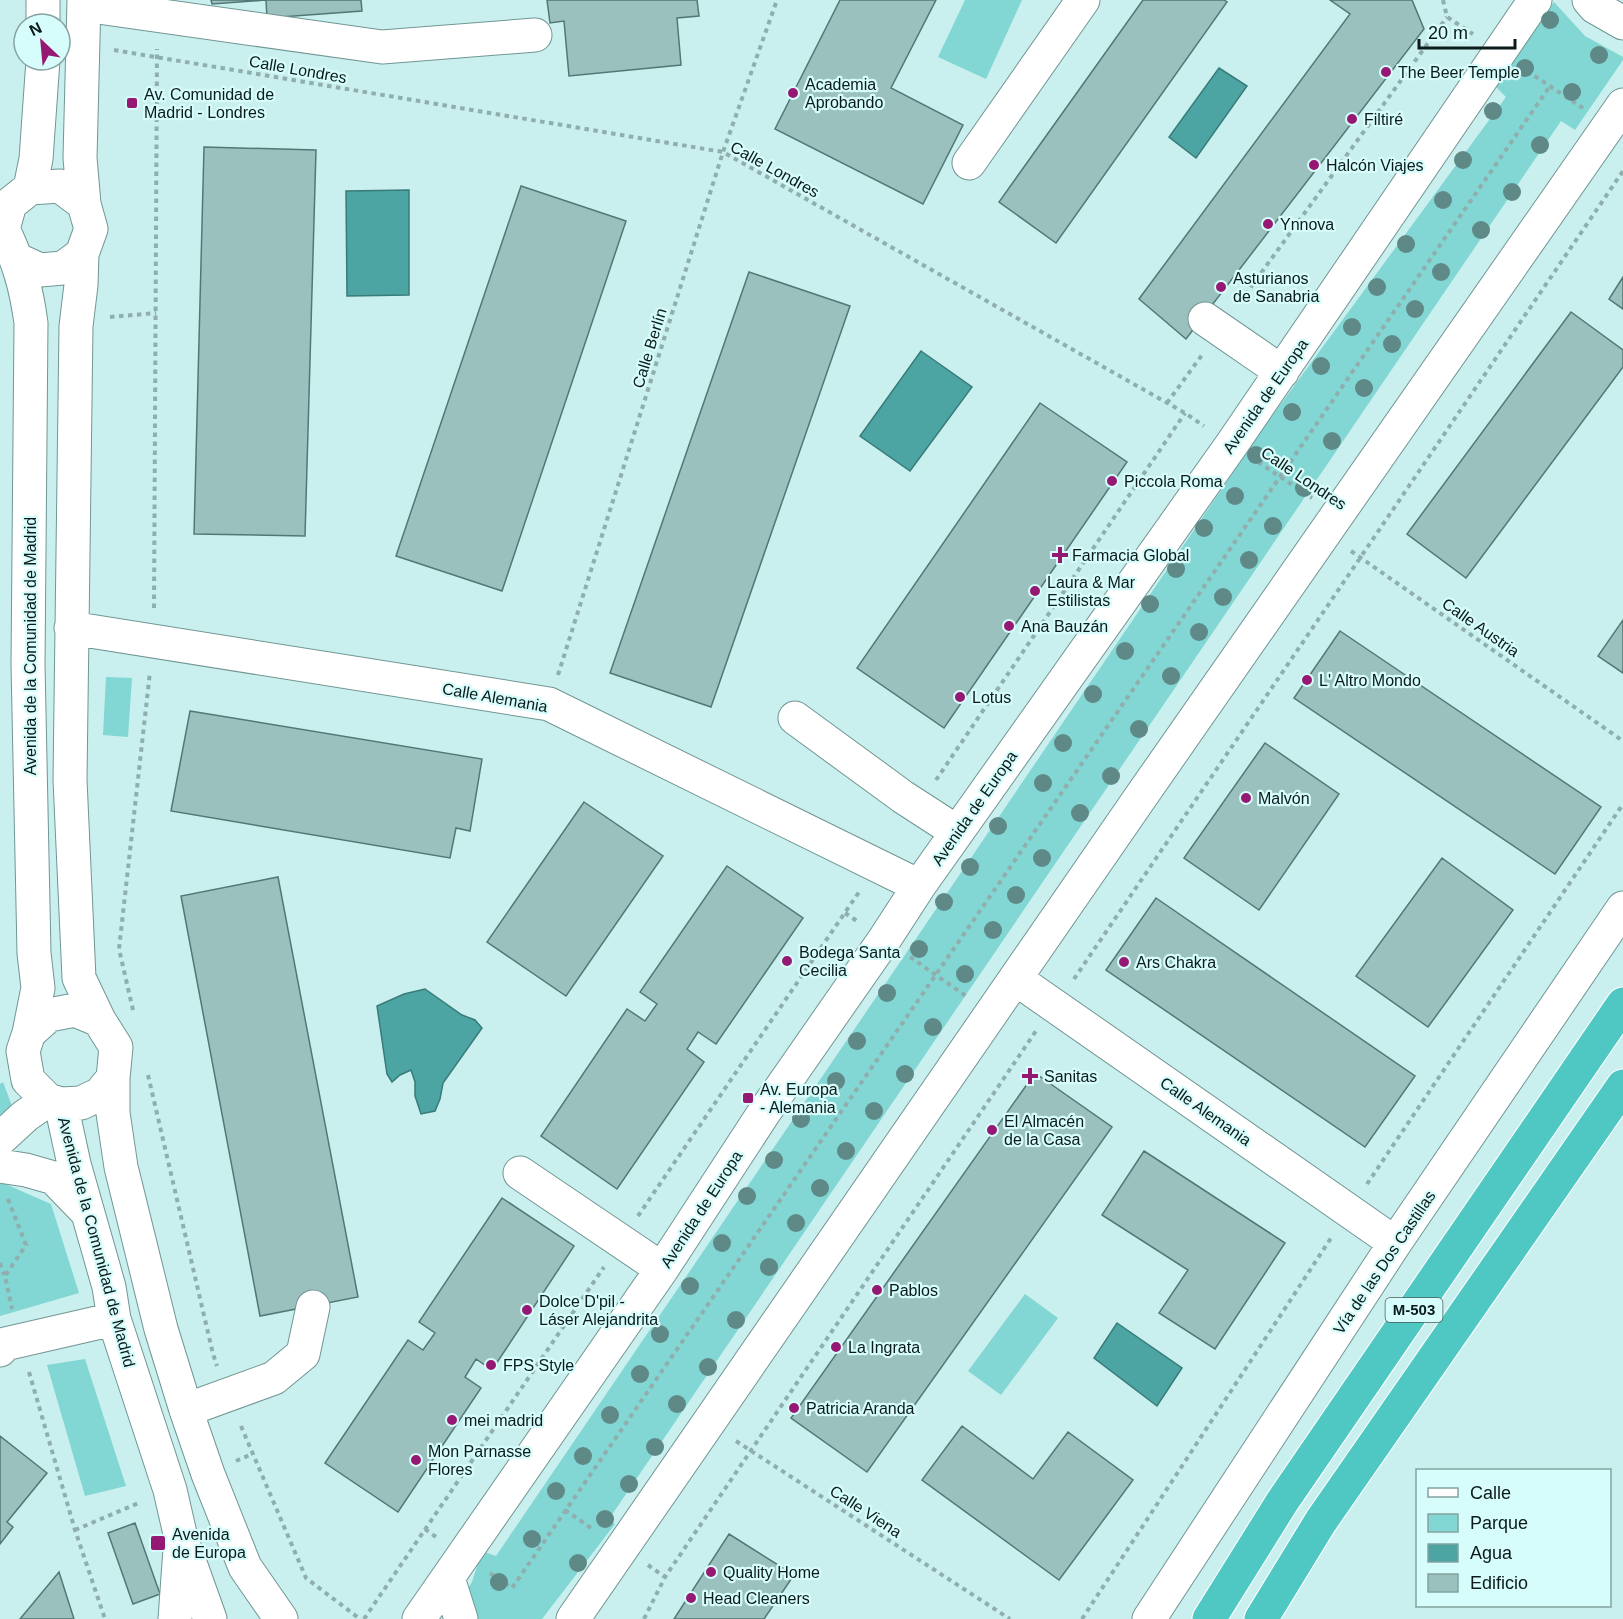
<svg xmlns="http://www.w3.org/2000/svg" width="1623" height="1619" font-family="Helvetica,sans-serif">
<rect width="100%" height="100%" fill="#c9f0ee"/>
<path fill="#82d6d3" d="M965 0H1022L986 79 938 57Z
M1554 2 1585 36 1623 57V60L1575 130 1561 121 609 1519 615 1524 542 1619H449L472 1582 482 1551 496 1556 1264 427 1506 97 1494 85Z
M106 677 132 678 128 737 103 735Z
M3 1082 12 1106 0 1118V1084Z
M3 1183 51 1204 79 1293 0 1316V1184Z
M1025 1294 1058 1318 1001 1395 968 1371Z
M85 1359 126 1486 85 1496 47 1365Z"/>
<path fill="#4ca5a2" stroke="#387b79" stroke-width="1.5" d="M1219 68 1247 86 1196 158 1169 137Z
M409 190V295L347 296 346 191Z
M921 351 972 387 910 471 860 436Z
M425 989 462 1015 475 1020 482 1028 443 1083 440 1099 435 1111 421 1114 415 1096V1082L411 1070 400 1075 392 1082 387 1074 377 1006 404 994Z
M1117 1323 1182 1368 1157 1406 1094 1358Z"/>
<path fill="#9bc1bf" stroke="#537775" stroke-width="1.5" d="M211 0H361L362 11 267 18 266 0 212 4Z
M547 0H697L699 16 677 18 681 65 569 76 564 21 550 23Z
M840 0H936L891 88 963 125 923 204 775 129Z
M1143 0H1224L1227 2 1056 243 999 202Z
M1330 0H1412L1424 29 1186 339 1139 299 1350 14Z
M204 147 316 150 305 536 194 534Z
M521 186 626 221 502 591 396 556Z
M749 272 850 306 711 707 610 673Z
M1623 277V309L1609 299Z
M1571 312 1623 350V367L1466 578 1407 534Z
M1040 403 1127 462 944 728 857 668Z
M1623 620V673L1598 656Z
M1340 631 1601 807 1555 874 1294 698Z
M190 711 482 759 470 831 456 828 450 858 171 811Z
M1265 743 1339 794 1259 910 1184 858Z
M584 802 663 856 566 996 487 942Z
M1442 858 1513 910 1428 1027 1356 976Z
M727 866 803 918 716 1044 698 1032 687 1049 704 1062 617 1189 541 1136 627 1009 645 1021 657 1004 640 992Z
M278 877 358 1297 260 1316 181 896Z
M1156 898 1415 1076 1365 1147 1106 970Z
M1035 1073 1112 1127 867 1472 791 1418Z
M1144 1151 1285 1243 1215 1349 1159 1313 1188 1270 1102 1215Z
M502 1198 574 1246 492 1370 476 1359 465 1377 481 1388 398 1512 325 1463 408 1340 423 1350 435 1333 419 1322Z
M962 1426 1033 1479 1068 1432 1133 1480 1059 1580 922 1480Z
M0 1436 47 1473 7 1522 13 1527 0 1544Z
M135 1523 160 1594 133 1604 108 1533Z
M729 1534 794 1575 764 1619H674Z
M59 1572 74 1619H20Z"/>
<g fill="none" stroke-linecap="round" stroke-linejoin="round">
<g stroke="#719694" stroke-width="35">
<path id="minor" d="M43 0V24
M1589 0 1595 7 1623 23
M84 5 382 47 535 35
M969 163 1083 0
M30 188 36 159 43 60
M84 204 60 186 30 188 10 204 3 229C19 263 26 286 31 323L28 664 34 953 38 988 29 1033 23 1051 28 1080 48 1100 61 1104 81 1103 100 1094 113 1078
M82 254 81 285 76 326 70 780 79 978 99 1020 116 1047 113 1078V1113L121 1167 161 1329 186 1410 208 1474 245 1567 281 1619
M18 260 40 270 63 268 82 254 91 229 84 204 80 158 84 0
M1205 319 1282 372
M71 628 549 704 919 886
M795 718 903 797 957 832
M1016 979 1395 1243
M29 1033 49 1015 75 1010 99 1020
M61 1104 74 1164 109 1287 114 1319 170 1490 181 1538 210 1619
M0 1139 25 1116 48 1100
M0 1166 26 1170 54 1178 85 1210
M520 1173 662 1269
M0 1350 5 1344 114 1319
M186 1410 274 1378 303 1354 313 1307
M448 1578 461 1619
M175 1619 180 1549
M419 1619 662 1269 765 1111 884 940 919 886 1232 444 1535 0
M573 1619 1142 795 1623 105
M1149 1619 1395 1243 1623 908"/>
</g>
<g stroke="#fff" stroke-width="35">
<path id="highway" d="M1209 1619 1282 1502 1623 1004
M1261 1619 1321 1521 1623 1086"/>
</g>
<path stroke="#8faead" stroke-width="4" stroke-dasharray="4.5 4.5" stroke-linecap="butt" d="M1443 0 1447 17 1473 34
M114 50 723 152 1185 413 1204 426
M1527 71 1583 108
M1240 302 1447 17
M110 317 156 313
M1167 403 1202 355
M1258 462 1312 498
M1351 551 1623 741
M154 608 157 49
M558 675 723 152 777 0
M936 780 1185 413
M845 913 857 921
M910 957 966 996
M1074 979 1623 171
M133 1010 119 949 150 672
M148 1075 213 1354 217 1366
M1367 1184 1623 804
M8 1199 26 1245 5 1276 12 1309
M638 1216 859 892
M0 1263 4 1275
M29 1372 75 1530 105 1619
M241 1426 306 1578 360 1619
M736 1441 1010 1619
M236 1461 252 1454
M565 1510 594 1530
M425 1529 436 1537
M75 1530 141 1502
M648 1565 665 1577
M490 1573 512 1588 1550 86
M364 1619 604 1267
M644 1619 665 1577 1036 1031
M1082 1619 1331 1238"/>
<use href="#minor" stroke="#fff" stroke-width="33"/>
<use href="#highway" stroke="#4fc7c3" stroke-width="33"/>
</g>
<g fill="#5e8987">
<circle cx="1550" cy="20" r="9"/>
<circle cx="1599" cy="55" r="9"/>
<circle cx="1525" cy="68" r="9"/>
<circle cx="1572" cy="92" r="9"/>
<circle cx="1493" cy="111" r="9"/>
<circle cx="1540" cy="145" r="9"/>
<circle cx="1463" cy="160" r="9"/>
<circle cx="1512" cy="192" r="9"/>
<circle cx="1443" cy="200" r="9"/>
<circle cx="1481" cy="230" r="9"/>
<circle cx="1406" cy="244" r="9"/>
<circle cx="1441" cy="272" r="9"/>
<circle cx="1377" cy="287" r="9"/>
<circle cx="1415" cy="309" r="9"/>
<circle cx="1352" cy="327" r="9"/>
<circle cx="1392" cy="344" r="9"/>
<circle cx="1321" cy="366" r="9"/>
<circle cx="1364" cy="388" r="9"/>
<circle cx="1292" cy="412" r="9"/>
<circle cx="1332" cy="441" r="9"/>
<circle cx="1256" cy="455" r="9"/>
<circle cx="1304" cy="488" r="9"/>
<circle cx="1235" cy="496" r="9"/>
<circle cx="1273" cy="526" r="9"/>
<circle cx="1204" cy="528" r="9"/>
<circle cx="1249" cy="560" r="9"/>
<circle cx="1176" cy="569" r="9"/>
<circle cx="1223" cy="597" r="9"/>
<circle cx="1150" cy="604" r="9"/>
<circle cx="1199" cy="632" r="9"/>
<circle cx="1125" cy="651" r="9"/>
<circle cx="1171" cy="676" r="9"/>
<circle cx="1093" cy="694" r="9"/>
<circle cx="1139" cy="729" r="9"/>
<circle cx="1063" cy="743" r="9"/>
<circle cx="1111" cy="776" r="9"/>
<circle cx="1043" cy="783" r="9"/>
<circle cx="1080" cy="813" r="9"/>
<circle cx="998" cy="826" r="9"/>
<circle cx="1042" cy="858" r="9"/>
<circle cx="970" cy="867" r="9"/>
<circle cx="1016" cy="895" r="9"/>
<circle cx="944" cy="902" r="9"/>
<circle cx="993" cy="930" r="9"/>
<circle cx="919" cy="949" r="9"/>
<circle cx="965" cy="974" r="9"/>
<circle cx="887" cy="993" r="9"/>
<circle cx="933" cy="1027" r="9"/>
<circle cx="857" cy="1041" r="9"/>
<circle cx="905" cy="1074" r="9"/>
<circle cx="836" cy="1081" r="9"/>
<circle cx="874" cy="1111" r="9"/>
<circle cx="801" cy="1119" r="9"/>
<circle cx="846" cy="1151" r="9"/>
<circle cx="774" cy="1160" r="9"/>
<circle cx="820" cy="1188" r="9"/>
<circle cx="747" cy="1196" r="9"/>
<circle cx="796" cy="1223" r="9"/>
<circle cx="722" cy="1243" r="9"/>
<circle cx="769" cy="1267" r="9"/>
<circle cx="690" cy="1286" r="9"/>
<circle cx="736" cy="1320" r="9"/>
<circle cx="660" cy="1334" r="9"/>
<circle cx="708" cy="1367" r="9"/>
<circle cx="640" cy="1374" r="9"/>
<circle cx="677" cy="1404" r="9"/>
<circle cx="610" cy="1415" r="9"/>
<circle cx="655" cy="1447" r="9"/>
<circle cx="583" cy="1456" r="9"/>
<circle cx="629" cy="1484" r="9"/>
<circle cx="556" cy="1491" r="9"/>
<circle cx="605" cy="1519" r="9"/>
<circle cx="532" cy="1539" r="9"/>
<circle cx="578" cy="1563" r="9"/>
<circle cx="499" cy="1582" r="9"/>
</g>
<g fill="#951973" stroke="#d6fdfb" stroke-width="2">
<circle cx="1386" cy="72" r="6"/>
<circle cx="793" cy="93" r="6"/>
<rect x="126" y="97" width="12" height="12" rx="3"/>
<circle cx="1352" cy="119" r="6"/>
<circle cx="1314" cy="165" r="6"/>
<circle cx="1268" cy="224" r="6"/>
<circle cx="1221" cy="287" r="6"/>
<circle cx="1112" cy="481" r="6"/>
<path d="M1057 546h6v6h6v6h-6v6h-6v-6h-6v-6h6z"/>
<circle cx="1035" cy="591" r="6"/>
<circle cx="1009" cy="626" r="6"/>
<circle cx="1307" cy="680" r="6"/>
<circle cx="960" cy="697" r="6"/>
<circle cx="1246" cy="798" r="6"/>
<circle cx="787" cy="961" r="6"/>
<circle cx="1124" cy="962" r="6"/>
<path d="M1027 1067h6v6h6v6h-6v6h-6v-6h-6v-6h6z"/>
<rect x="742" y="1092" width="12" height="12" rx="3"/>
<circle cx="992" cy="1130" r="6"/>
<circle cx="877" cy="1290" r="6"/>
<circle cx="527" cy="1310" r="6"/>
<circle cx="836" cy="1347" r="6"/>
<circle cx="491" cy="1365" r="6"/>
<circle cx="794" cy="1408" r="6"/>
<circle cx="452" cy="1420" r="6"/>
<circle cx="416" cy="1460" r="6"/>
<rect x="150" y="1535" width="16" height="16" rx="3"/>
<circle cx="711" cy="1572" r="6"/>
<circle cx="691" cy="1598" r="6"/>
</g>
<g text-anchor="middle" stroke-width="4.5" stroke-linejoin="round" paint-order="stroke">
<rect fill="#d6fdfb" stroke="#485e5e" stroke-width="1.5" x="1385.5" y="1298" width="57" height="24" rx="4.5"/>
<g font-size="15" font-weight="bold" fill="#0b1a1a">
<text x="1414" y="1315">M-503</text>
</g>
<g font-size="16" fill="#0b1a1a" stroke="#d6fdfb">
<text transform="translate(298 69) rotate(10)" y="6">Calle Londres</text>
<text transform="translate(775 169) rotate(29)" y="6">Calle Londres</text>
<text transform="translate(649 348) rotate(-73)" y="6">Calle Berlín</text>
<text transform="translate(1265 396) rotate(-55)" y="6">Avenida de Europa</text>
<text transform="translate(1304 478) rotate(34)" y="6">Calle Londres</text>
<text transform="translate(1481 627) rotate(35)" y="6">Calle Austria</text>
<text transform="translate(30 646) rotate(-90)" y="6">Avenida de la Comunidad de Madrid</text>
<text transform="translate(495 697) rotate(10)" y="6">Calle Alemania</text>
<text transform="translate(974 808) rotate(-55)" y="6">Avenida de Europa</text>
<text transform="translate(1206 1111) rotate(35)" y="6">Calle Alemania</text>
<text transform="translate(701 1209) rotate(-57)" y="6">Avenida de Europa</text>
<text transform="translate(97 1242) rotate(75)" y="6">Avenida de la Comunidad de Madrid</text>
<text transform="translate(1384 1262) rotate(-56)" y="6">Vía de las Dos Castillas</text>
<text transform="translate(866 1511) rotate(33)" y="6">Calle Viena</text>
</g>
<g font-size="16" fill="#0b1a1a" stroke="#d6fdfb" text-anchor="start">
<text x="1398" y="78">The Beer Temple</text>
<text x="805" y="90">Academia<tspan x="805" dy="18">Aprobando</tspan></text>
<text x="144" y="100">Av. Comunidad de<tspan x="144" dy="18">Madrid - Londres</tspan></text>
<text x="1364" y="125">Filtiré</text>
<text x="1326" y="171">Halcón Viajes</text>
<text x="1280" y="230">Ynnova</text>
<text x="1233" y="284">Asturianos<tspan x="1233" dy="18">de Sanabria</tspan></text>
<text x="1124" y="487">Piccola Roma</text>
<text x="1072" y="561">Farmacia Global</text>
<text x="1047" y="588">Laura &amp; Mar<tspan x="1047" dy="18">Estilistas</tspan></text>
<text x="1021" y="632">Ana Bauzán</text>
<text x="1319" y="686">L' Altro Mondo</text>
<text x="972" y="703">Lotus</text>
<text x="1258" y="804">Malvón</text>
<text x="799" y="958">Bodega Santa<tspan x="799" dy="18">Cecilia</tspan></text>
<text x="1136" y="968">Ars Chakra</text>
<text x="1044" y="1082">Sanitas</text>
<text x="760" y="1095">Av. Europa<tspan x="760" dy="18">- Alemania</tspan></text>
<text x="1004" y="1127">El Almacén<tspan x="1004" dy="18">de la Casa</tspan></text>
<text x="889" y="1296">Pablos</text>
<text x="539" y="1307">Dolce D'pil -<tspan x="539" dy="18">Láser Alejandrita</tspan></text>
<text x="848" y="1353">La Ingrata</text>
<text x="503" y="1371">FPS Style</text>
<text x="806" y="1414">Patricia Aranda</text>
<text x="464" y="1426">mei madrid</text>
<text x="428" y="1457">Mon Parnasse<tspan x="428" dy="18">Flores</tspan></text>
<text x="172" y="1540">Avenida<tspan x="172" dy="18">de Europa</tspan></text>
<text x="723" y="1578">Quality Home</text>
<text x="703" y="1604">Head Cleaners</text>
</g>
</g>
<rect x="1416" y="1469" width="195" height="138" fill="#d6fdfb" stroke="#85a2a1" stroke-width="1.5"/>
<rect x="1428" y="1488" width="30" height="9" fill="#ffffff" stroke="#85a2a1" stroke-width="1.5"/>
<text x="1470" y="1499" font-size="18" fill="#0b1a1a">Calle</text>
<rect x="1428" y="1514" width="30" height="18" fill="#82d6d3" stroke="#85a2a1" stroke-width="1.5"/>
<text x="1470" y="1529" font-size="18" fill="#0b1a1a">Parque</text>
<rect x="1428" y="1544" width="30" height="18" fill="#4ca5a2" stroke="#85a2a1" stroke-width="1.5"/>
<text x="1470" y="1559" font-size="18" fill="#0b1a1a">Agua</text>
<rect x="1428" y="1574" width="30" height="18" fill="#9bc1bf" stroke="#85a2a1" stroke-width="1.5"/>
<text x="1470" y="1589" font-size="18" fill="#0b1a1a">Edificio</text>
<g transform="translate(42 42) rotate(334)"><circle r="28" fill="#d6fdfb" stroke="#85a2a1" stroke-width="1.5"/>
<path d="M0-4.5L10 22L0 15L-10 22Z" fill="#951973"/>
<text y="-9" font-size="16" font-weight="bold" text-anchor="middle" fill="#0b1a1a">N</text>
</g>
<path d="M1419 39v9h96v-9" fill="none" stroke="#0b1a1a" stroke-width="3"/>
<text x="1428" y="39" font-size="18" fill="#0b1a1a" stroke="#d6fdfb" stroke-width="4.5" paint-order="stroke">20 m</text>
</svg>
